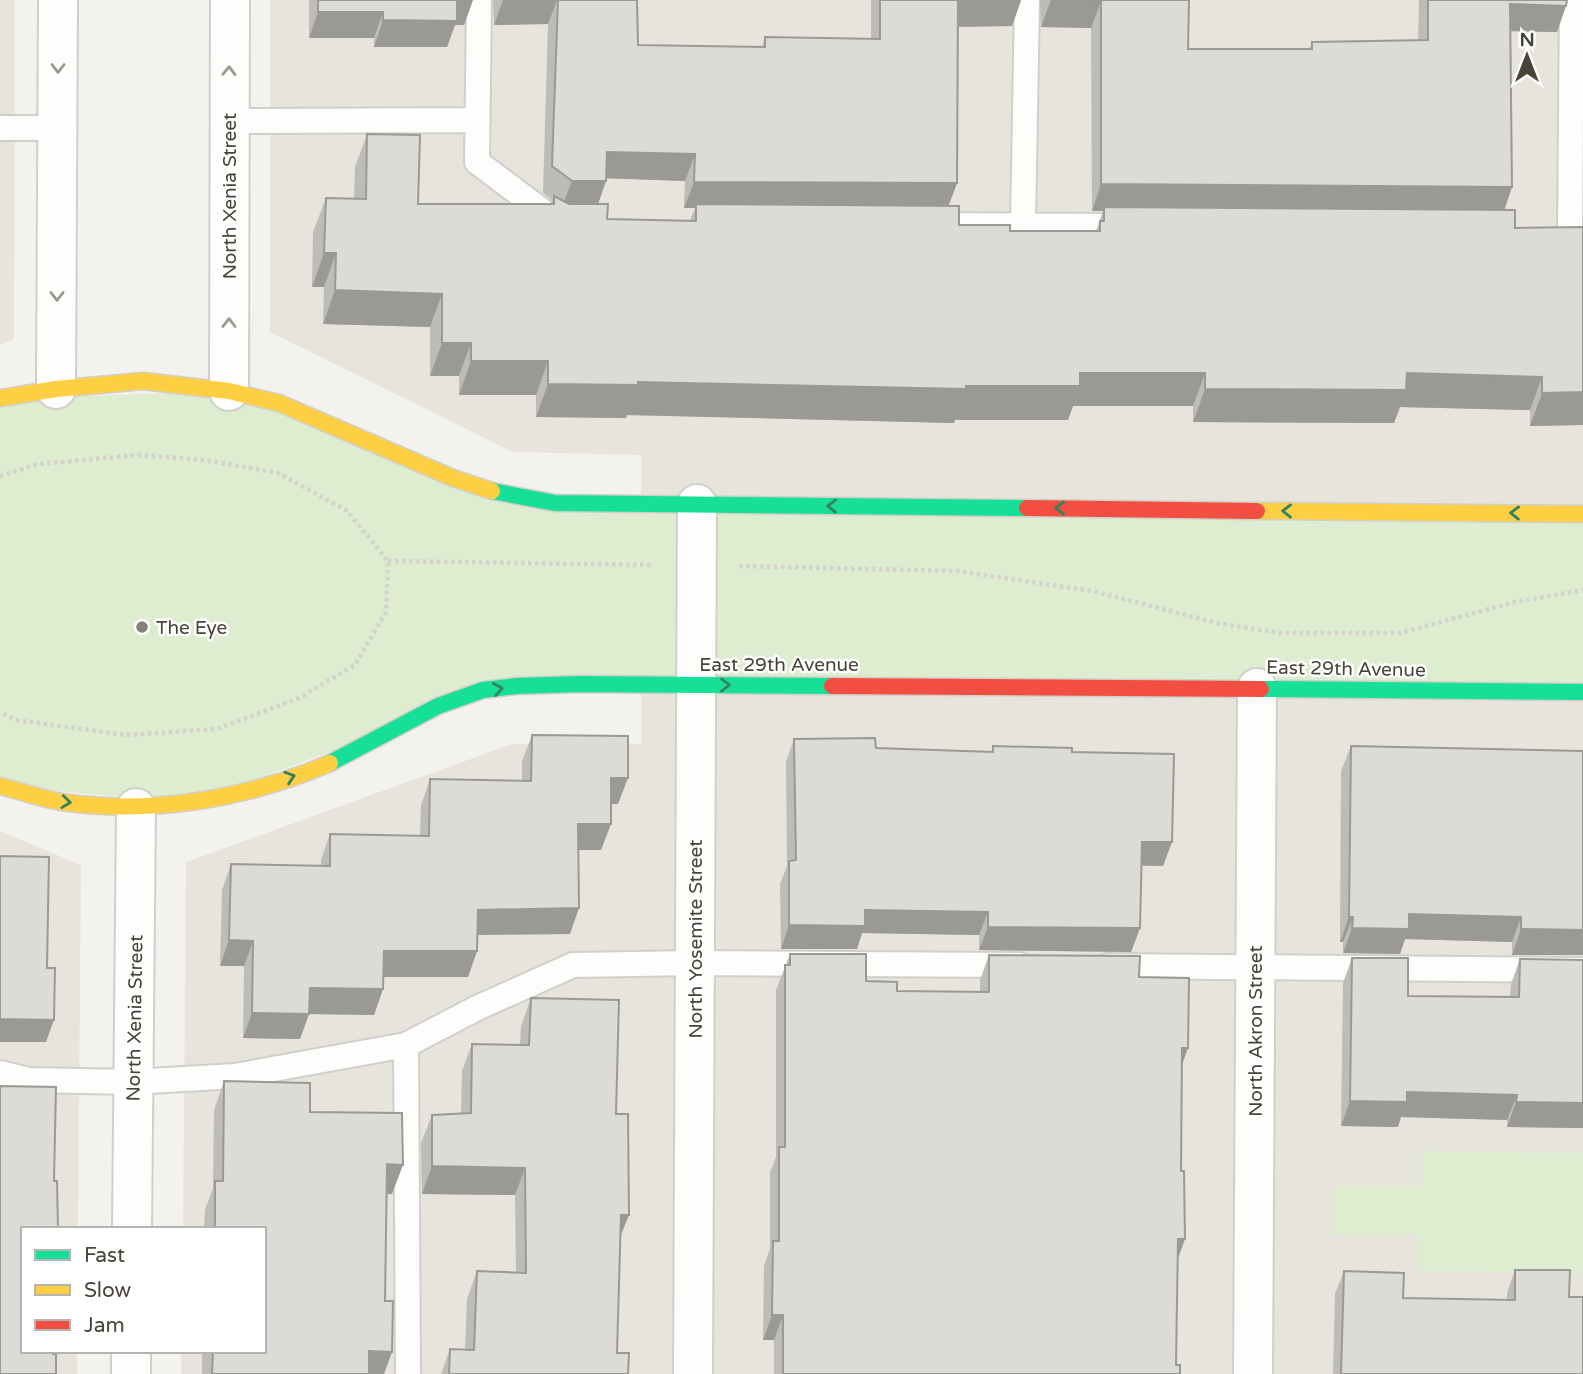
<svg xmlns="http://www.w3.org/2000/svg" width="1583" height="1374" font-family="'Varela Round',sans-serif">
<rect width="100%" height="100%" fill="#f3f2ee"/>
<path fill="#e7e4dc" d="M0 0H15L14 339 0 345Z
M270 0H1583V1374H181V1351H264V1229H183L186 862 512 744H641V455L513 452 270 332Z
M0 831 81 865 78 1229H23V1351H77V1374H0Z"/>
<path fill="#deecd0" d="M229 391 499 493 1583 514V692L504 687 192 803 0 786V399Z
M1422 1151 1583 1153V1273L1419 1271V1235L1333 1234 1334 1186H1421Z"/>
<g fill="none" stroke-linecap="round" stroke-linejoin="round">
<g stroke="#d1cfcb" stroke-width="28">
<path id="lane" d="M479 0 477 162 557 222H561
M228 121 478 120
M0 128H58
M926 225 1131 226
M1023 225 1027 0
M1570 229 1572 0
M1108 966 1583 970
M406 1045 408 1374
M0 1073 28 1080 133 1082 235 1076 406 1045 477 1008 573 965 695 963 1019 965"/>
</g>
<g stroke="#d1cfcb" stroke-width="42">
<path id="street" d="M56 389 58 0
M229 391 230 0
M132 1229 136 808
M131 1374V1351
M693 1374 697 504
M1253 1374 1257 688"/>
</g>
<g stroke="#d2cfc5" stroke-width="19">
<path id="fast" d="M492 491 555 503 1027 508
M1261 689 1583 692
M330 763 438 706 483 690 516 686 580 684 832 686"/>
</g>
<g stroke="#d2cfc5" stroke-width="19">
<path id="slow" d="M0 398 56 389 143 381 229 391 279 403 453 478 492 491
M1257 511 1583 514
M0 786C21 791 41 799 62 802 152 815 247 799 330 763"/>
</g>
<g stroke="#d2cfc5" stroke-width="19">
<path id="jam" d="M1027 508 1257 511
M832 686 1261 689"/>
</g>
<path stroke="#d3d2cc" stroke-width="4.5" stroke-dasharray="3.5 3.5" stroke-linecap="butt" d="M0 476 38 464 138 455 205 460 278 473 346 510 388 561 386 612 355 665 299 698 217 729 126 735 16 720 0 712
M388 561 653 565
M739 566 957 571 1092 591 1217 623 1280 633H1400L1515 602 1583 590"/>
<use href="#lane" stroke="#fdfdfc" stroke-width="24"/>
<use href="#street" stroke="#fdfdfc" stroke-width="38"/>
<use href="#fast" stroke="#16e098" stroke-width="16"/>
<use href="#slow" stroke="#ffcf43" stroke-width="16"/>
<use href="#jam" stroke="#f24e42" stroke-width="16"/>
</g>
<path fill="#bdbcb8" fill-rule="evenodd" d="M309 0H473L464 25H455L447 47H374V38H309Z
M493 0H637L638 45 762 47 765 37 871 39V0H1021L1012 26 957 27V183L948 206 959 225 1010 231H1096L1103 211H1092L1091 28 1041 27 1040 0H1189L1188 49H1309L1312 42 1418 41 1419 0H1567L1557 32 1511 31 1512 187 1504 210 1515 228 1583 227V425L1530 426V410L1400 407 1394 423 1193 422V406H1073L1068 420H955L954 423 627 415 626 418 536 417V395H459V376H430V327L323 324 324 287H312L313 232 326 198 354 199 355 167 367 134 418 204H551L552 200 543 193 548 24 494 25ZM606 178 685 181 684 208H695L690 220 607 219 598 204Z
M532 735 618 804H611L601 850H578L570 934 477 935V951L468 977H383V989L374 1015 309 1014 300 1039 243 1038 244 966H220L222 890 231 864 321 866V860L330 834 420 836 421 805 430 779 522 781V761Z
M794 739 876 748 991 752 993 746 1072 752 1163 866H1141L1140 928 1131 952 979 950V935L862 933 857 949H781L780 884 787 866 786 762Z
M1351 746 1583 751V955H1512V942L1405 939 1400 954 1343 953V942H1340L1341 771Z
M790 954 866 981 897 991 980 992V980L989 955 1139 977 1182 1065 1176 1365 1180 1374H774V1340H763L764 1266 770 1248V1172L776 1157V990Z
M1352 958 1408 996 1510 997 1511 984 1520 959 1583 960V1128L1507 1127V1120L1401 1117 1398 1127 1341 1126 1343 983Z
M531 998 616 1114 621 1236 617 1353 628 1374H441L450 1349 465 1350 467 1299 477 1271 516 1273 515 1195 422 1194 421 1143 432 1115 461 1114 462 1071 472 1044 520 1045 521 1026Z
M224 1081 310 1112 392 1194H386L384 1374H202V1351H264V1229H204L205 1210 213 1188 214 1110Z
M1515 1270 1569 1297 1583 1374H1333L1335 1294 1344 1271 1403 1298 1507 1300V1293Z"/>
<path fill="#9a9996" d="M457 0H473L464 25H455L447 47H374L383 20Z
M503 0H557L548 24 494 25Z
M958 0H1021L1012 26 948 27Z
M1051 0 1101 1 1091 28 1041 27Z
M1510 4 1566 6 1557 32 1501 31Z
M318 12H383L374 38H309Z
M607 152 695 154 685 181 597 178Z
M572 181H606L597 207H562Z
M694 182 957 183 947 210 696 204 695 208H684Z
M1101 184 1512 187 1503 214 1104 207 1103 211H1092Z
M324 253H336L324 287H312Z
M335 290 442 294 430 327 323 324Z
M442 343H471L459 376H430Z
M471 361H548L536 395H459Z
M1080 373H1205L1193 406H1073L1068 420H955L954 423 627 415 626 418 536 417 548 384 638 382 966 386Z
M1407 373 1542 377 1530 410 1400 407 1394 423 1193 422 1205 389Z
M1583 392V425L1530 426 1542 393Z
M611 778H628L618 804H602Z
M578 824H611L601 850H569Z
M1142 842H1172L1163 866 1133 865Z
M579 908 570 934 468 935 478 910Z
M865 910 988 912 979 935 862 933 857 949H781L789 925Z
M1409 914 1521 917 1512 942 1405 939 1400 954 1343 953 1352 928Z
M1349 917H1353L1343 942H1340Z
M988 927 1140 928 1131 952 979 950Z
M1521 929 1583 930V955H1512Z
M229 940 253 941 244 966H220Z
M384 951H477L468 977H374Z
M310 988 383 989 374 1015 309 1014 300 1039 243 1038 252 1013Z
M0 1019 54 1020 46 1042H0Z
M1182 1048H1188L1179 1073Z
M1407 1092 1517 1095 1507 1120 1401 1117 1398 1127 1341 1126 1350 1101Z
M1516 1102 1583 1103V1128L1507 1127Z
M387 1164 403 1165 392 1194 376 1193Z
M432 1166 525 1168 515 1195 422 1194Z
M621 1215H629L618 1242Z
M1178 1239H1185L1176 1264Z
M772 1315H783L774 1340H763Z
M369 1351 392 1352 384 1374H361Z"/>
<path fill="#dcdbd6" stroke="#9a9996" stroke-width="2" d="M318 0H457V21L383 20V12H318Z
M558 0H637L638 45 765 47V37L880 39V0H993H958L957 183 694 182 695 154 607 152 606 181H572L552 166Z
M1051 0H1189L1188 49H1312V42L1428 40V0H1567L1566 6 1510 4 1512 187 1101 184V1Z
M367 134 420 135 418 204H554V196L569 204H608L607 219 696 221V204L959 206V225H1010V231H1100V221H1104V207L1515 210V228L1583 227V392L1542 393V377L1407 373 1406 390 1205 389V373H1080V386H966V389L638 382V385L548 384V361H471V343H442V294L335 290 336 253H324L326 198 366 199Z
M532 735 628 736V778H611V824H578L579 908 478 910 477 951H384L383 989 310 988 309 1014 252 1013 253 941 229 940 231 864 330 866V834L429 836 430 779 531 781Z
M875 738 876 748 993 752V746L1072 748V752L1174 754 1172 842H1142L1140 928 988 927V912L865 910V926L789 925V861L796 860 794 739Z
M1351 746 1583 751V930L1521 929V917L1409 914V929L1352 928 1353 917H1349Z
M0 856 49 857 47 968H55L54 1020 0 1019Z
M790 954H866V981L897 982V991L989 992V955L1140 956 1139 977 1189 978 1188 1048H1182L1181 1171H1184L1185 1239H1178L1176 1365H1180V1374H783V1315H772L773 1241H779V1147H785V965H790Z
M1352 958H1408V996L1519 997 1520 959 1583 960V1103L1516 1102 1517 1095 1407 1092V1102L1350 1101Z
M531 998 619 1000 616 1114H628L629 1215H621L617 1353H629L628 1374H449L450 1349 474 1350 477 1271 526 1273 525 1168 432 1166V1115L471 1113 472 1044 529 1045Z
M224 1081 310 1083V1112L402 1113 403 1165 387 1164 385 1301H393L392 1352 369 1351V1374H212L213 1351H264V1229H215V1181H223Z
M0 1086 56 1087 54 1181H57L58 1229H23V1351H53V1354H56V1374H0Z
M1515 1270H1570L1569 1297H1583V1374H1341L1344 1271 1404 1273 1403 1298 1515 1300Z"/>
<defs><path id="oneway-chevron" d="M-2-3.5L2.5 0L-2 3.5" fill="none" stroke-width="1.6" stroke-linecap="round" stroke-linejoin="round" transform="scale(1.75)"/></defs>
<g stroke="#9a9791">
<use href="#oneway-chevron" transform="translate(58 68) rotate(90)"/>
<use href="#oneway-chevron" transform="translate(229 71) rotate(-89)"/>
<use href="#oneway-chevron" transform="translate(57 296) rotate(90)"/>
<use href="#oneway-chevron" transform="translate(229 323) rotate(-90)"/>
</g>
<g stroke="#35825f">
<use href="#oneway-chevron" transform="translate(832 506) rotate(-179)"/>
<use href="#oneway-chevron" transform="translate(1060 508) rotate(-179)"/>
<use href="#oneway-chevron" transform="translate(1287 511) rotate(-179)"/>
<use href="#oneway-chevron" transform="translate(1515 513) rotate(-179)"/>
<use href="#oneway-chevron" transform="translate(725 685)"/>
<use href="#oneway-chevron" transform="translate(498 689) rotate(-10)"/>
<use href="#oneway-chevron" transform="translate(290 777) rotate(-18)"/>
<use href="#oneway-chevron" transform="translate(66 802) rotate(7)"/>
</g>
<circle fill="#848178" stroke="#fff" stroke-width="2.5" cx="142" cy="627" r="7"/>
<g text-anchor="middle" stroke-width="5" stroke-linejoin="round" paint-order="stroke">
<g font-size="19" fill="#494439" stroke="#fff">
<text transform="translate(229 196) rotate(-90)" y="7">North Xenia Street</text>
<text x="779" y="671">East 29th Avenue</text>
<text transform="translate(1346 668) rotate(1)" y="7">East 29th Avenue</text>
<text transform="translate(695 939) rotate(-90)" y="7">North Yosemite Street</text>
<text transform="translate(134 1018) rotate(-89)" y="7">North Xenia Street</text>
<text transform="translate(1255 1031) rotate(-90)" y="7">North Akron Street</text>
</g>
<g font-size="19" fill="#494439" stroke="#fff" text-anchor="start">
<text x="156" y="634">The Eye</text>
</g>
</g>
<rect x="21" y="1227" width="245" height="126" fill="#ffffff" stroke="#b6b4b0" stroke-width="2"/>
<rect x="35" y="1250" width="35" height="10" fill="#16e098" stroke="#b6b4b0" stroke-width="2"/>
<text x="84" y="1262" font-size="21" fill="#494439">Fast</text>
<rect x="35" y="1285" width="35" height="10" fill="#ffcf43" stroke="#b6b4b0" stroke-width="2"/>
<text x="84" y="1297" font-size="21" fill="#494439">Slow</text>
<rect x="35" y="1320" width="35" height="10" fill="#f24e42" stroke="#b6b4b0" stroke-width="2"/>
<text x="84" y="1332" font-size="21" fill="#494439">Jam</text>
<g transform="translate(1527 56)" stroke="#ffffff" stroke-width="5" paint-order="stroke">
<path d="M0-5L12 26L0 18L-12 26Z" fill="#494439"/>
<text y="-10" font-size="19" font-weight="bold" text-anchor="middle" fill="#494439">N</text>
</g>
</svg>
